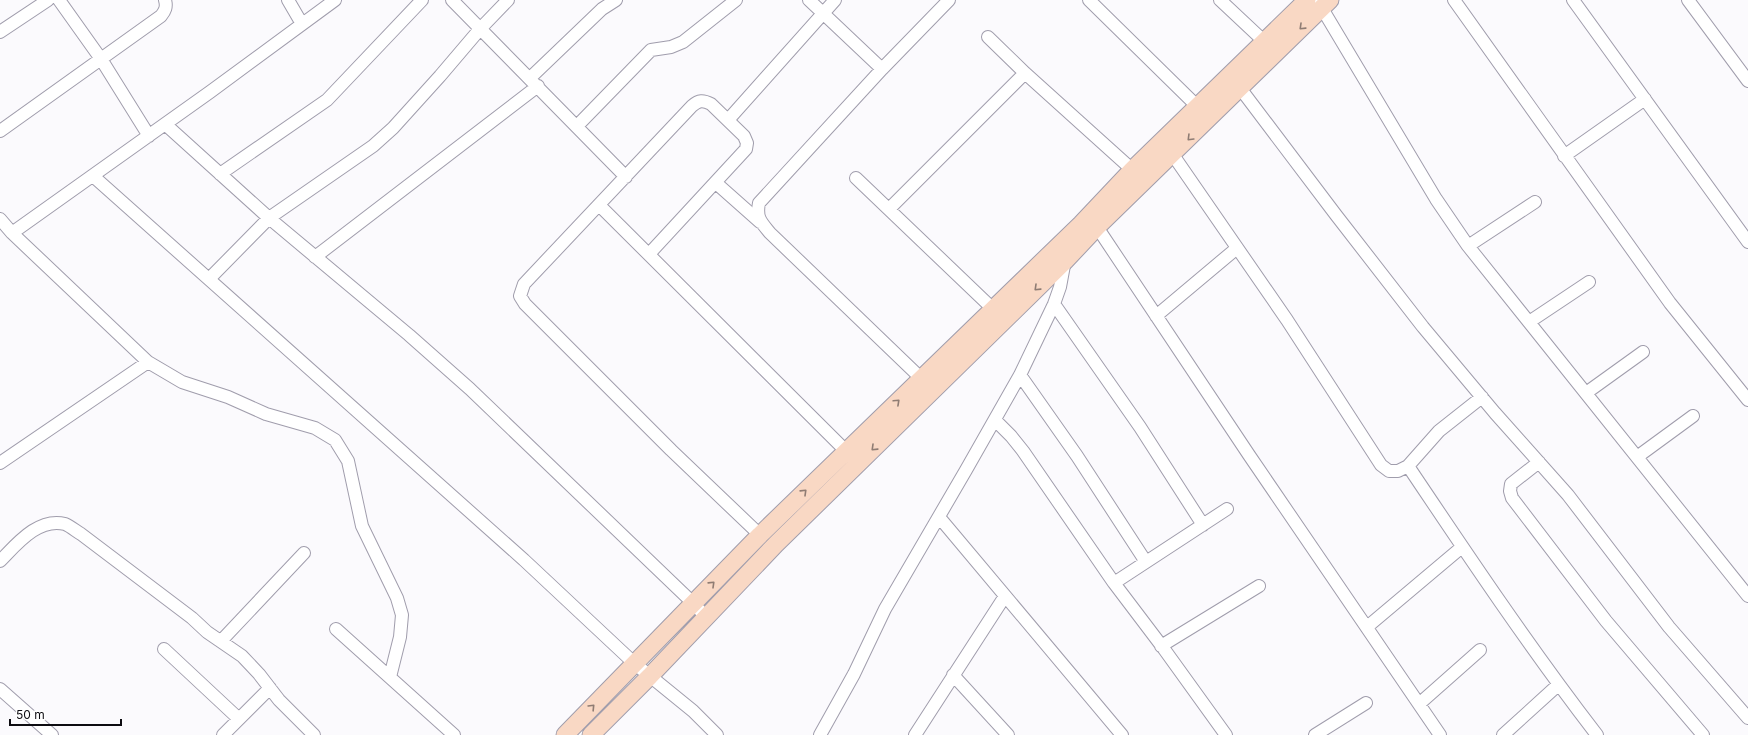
<svg xmlns="http://www.w3.org/2000/svg" width="1748" height="735" font-family="Inter,sans-serif">
<rect width="100%" height="100%" fill="#fbfafd"/>
<g fill="none" stroke-linecap="round" stroke-linejoin="round">
<g stroke="#a09dac" stroke-width="14">
<path id="street" d="M59 0 101 59 149 136
M288 0 302 24
M452 0 626 177
M809 0 882 69
M1089 0 1202 111
M1220 0 1269 46
M1317 0 1436 199 1468 246 1748 596
M1454 0 1670 303 1748 400
M1573 0 1748 242
M1688 0 1748 81
M0 32 48 0
M988 37 1025 73 1137 174
M530 78 602 9 616 0
M1240 88 1336 215 1423 327 1495 413 1568 495 1669 627 1748 718
M728 120 835 0
M165 124 269 218 409 335 470 389 693 603 706 617
M577 126 651 50 671 47 683 42 736 0
M0 131 161 16C165 11 167 7 165 0
M1173 155 1287 320 1381 465 1389 471H1398L1408 466 1439 431 1482 397
M1564 156 1645 99
M220 174 327 100 422 0
M93 176 524 560 634 663 693 711 717 735
M856 178 993 309
M716 183 760 222
M599 205 852 457
M889 209 1025 73
M0 219 12 233 148 362 182 382 228 397 266 414 315 428 335 440 348 461 362 526 397 598 402 615 400 637 390 677
M1097 227 1249 455 1440 735
M12 233 210 92 335 0
M1468 246 1535 202
M649 254 746 149 747 143 744 136 711 104C703 100 699 100 692 106L524 284 520 296 525 304 671 450 760 535
M315 257 538 86
M209 279 269 218 373 146 393 128 440 76 480 29 508 0
M1054 304 1140 427 1203 525
M1156 316 1237 248
M1529 322 1589 282
M1020 375 1077 456 1146 562
M926 383 770 233C761 222 756 218 759 203L882 69 949 0
M1586 393 1643 352
M995 420 1011 436 1023 451 1114 583 1164 649 1226 735
M1637 457 1693 416
M1539 462 1511 484 1510 491 1512 498 1606 621 1703 735
M0 463 148 362
M1408 466C1469 557 1530 648 1597 735
M939 517 1122 735
M0 561C16 545 38 517 65 524 70 526 76 531 81 534L192 618 207 632 242 656 259 674 279 700 314 735
M1114 583 1227 509
M1367 627 1462 547
M336 629 454 735
M221 641 304 553
M1161 646 1259 586
M164 649 239 719
M953 675 1008 735
M0 689 52 735
M1419 704 1480 650
M223 735 270 688
M820 735 854 674 885 609 966 470 1020 375 1054 304 1060 287 1065 260
M915 735 1005 596
M1315 735 1366 703
M1503 735 1558 685"/>
</g>
<g stroke="#a09dac" stroke-width="19">
<path id="secondary" d="M565 735 760 535 1081 224 1132 170 1307 0
M591 735 650 676 776 544 1065 261 1097 227 1330 0"/>
</g>
<use href="#street" stroke="#fff" stroke-width="12"/>
<use href="#secondary" stroke="#f9d8c4" stroke-width="17"/>
</g>
<defs><path id="oneway-chevron" d="M-2-3.5L2.5 0L-2 3.5" fill="none" stroke-width="1.6" stroke-linecap="round" stroke-linejoin="round"/></defs>
<g stroke="#8f7c73">
<use href="#oneway-chevron" transform="translate(1302 27) rotate(136)"/>
<use href="#oneway-chevron" transform="translate(1190 138) rotate(135)"/>
<use href="#oneway-chevron" transform="translate(1037 288) rotate(136)"/>
<use href="#oneway-chevron" transform="translate(897 402) rotate(-43)"/>
<use href="#oneway-chevron" transform="translate(874 448) rotate(136)"/>
<use href="#oneway-chevron" transform="translate(804 492) rotate(-44)"/>
<use href="#oneway-chevron" transform="translate(712 584) rotate(-44)"/>
<use href="#oneway-chevron" transform="translate(592 707) rotate(-46)"/>
</g>
<path d="M10 719v6h111v-6" fill="none" stroke="#0d0c11" stroke-width="2"/>
<text x="16" y="719" font-size="12" fill="#0d0c11" stroke="#ffffff" stroke-width="3" paint-order="stroke">50 m</text>
</svg>
